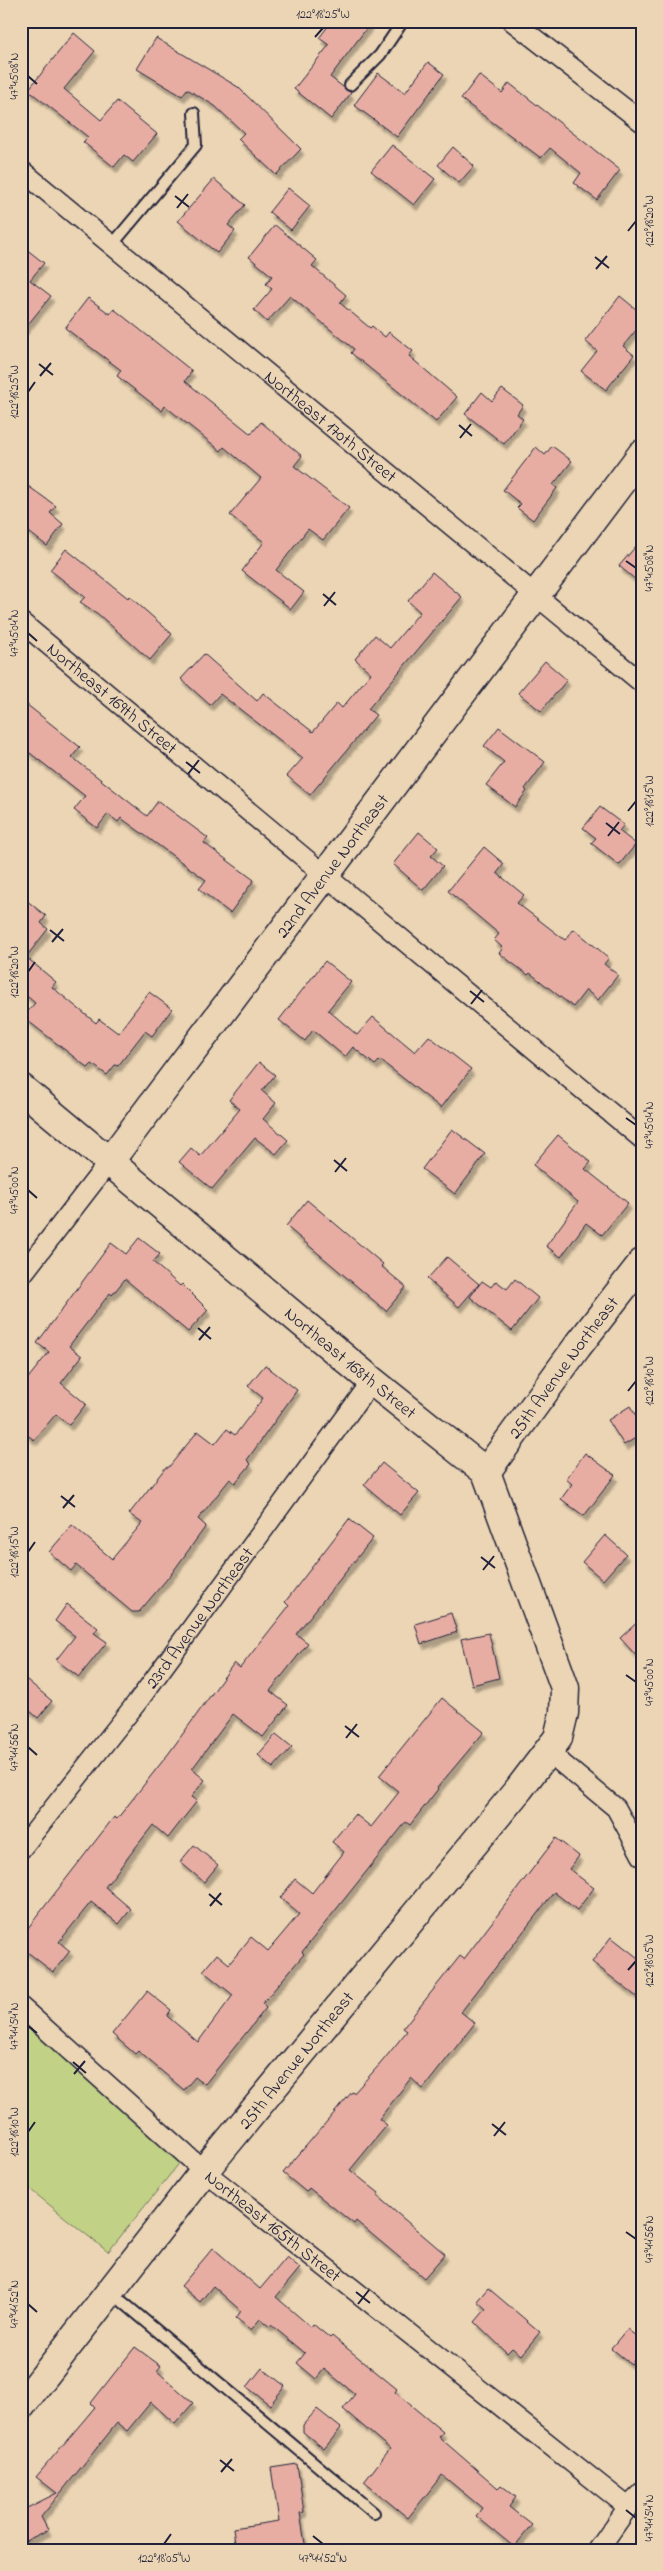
<svg xmlns="http://www.w3.org/2000/svg" width="663" height="2571" font-family="'Indie Flower',sans-serif">
<defs>
<filter id="shadow"><feDropShadow dx="3" dy="5.5" stdDeviation="1" flood-color="#0004"/></filter>
</defs>
<rect width="100%" height="100%" fill="#ebd5b4"/>
<filter id="ink" filterUnits="userSpaceOnUse"><feTurbulence type="fractalNoise" baseFrequency=".02" numOctaves="2"/><feDisplacementMap in="SourceGraphic" scale="10" xChannelSelector="R" yChannelSelector="G"/><feConvolveMatrix kernelMatrix="1 2 1 2 8 2 1 2 1" color-interpolation-filters="sRGB"/></filter>
<g filter="url(#ink)">
<path fill="#c1d185" stroke="#727a60" d="M21 2022 181 2161 108 2252 21 2182Z"/>
<path fill="#e7ada3" stroke="#22223b" filter="url(#shadow)" d="M332 21H372L330 77 351 93 331 119 294 89 329 45 319 38Z
M74 33 95 51 64 89 101 120 117 101 157 134 133 162 124 155 114 167 83 142 88 137 28 90Z
M156 38 238 87 301 149 276 175 238 139 244 133 215 106 187 89 182 96 137 69Z
M428 62 444 74 397 137 354 105 378 73 405 93Z
M479 75 502 93 509 83 620 170 597 200 574 183 581 173 550 148 541 158 461 99Z
M392 145 435 179 414 205 371 171Z
M453 147 474 166 459 183 438 165Z
M214 179 245 205 228 225 235 231 217 253 178 221Z
M288 188 310 206 291 230 269 212Z
M275 225 317 260 312 266 346 295 340 303 370 328 372 326 385 337 389 332 413 351 409 356 457 397 436 422 351 353 354 349 290 296 267 322 254 310 272 289 266 284 272 276 249 257Z
M21 245 44 263 30 280 51 296 21 333Z
M620 296 642 314V323L623 346 634 355 606 390 581 371 597 351 585 341Z
M88 298 110 314 114 309 192 371 185 381 251 434 261 422 302 456 294 466 349 508 323 540 308 529 276 570 304 592 291 609 242 571 264 542 230 515 261 478 224 447 221 451 165 406 162 411 117 376 121 370 65 328Z
M502 389 523 405 517 414 523 419 504 444 465 414 482 392 492 401Z
M552 446 572 461 553 485 557 488 533 520 517 508 521 504 503 490 536 447 545 455Z
M21 481 56 506 50 513 63 524 47 546 21 526Z
M642 539V585L619 566Z
M66 549 128 598 129 596 172 634 150 660 98 614 80 602 85 597 50 570Z
M432 572 462 597 368 709 376 715 310 795 287 776 303 758 220 694 210 705 181 679 204 654 257 701 263 693 313 732 337 703 342 708 371 673 355 659 375 635 390 648 420 612 408 601Z
M545 661 567 680 541 711 518 693Z
M21 700 80 747 72 757 147 816 158 801 208 838 204 843 254 880 230 913 199 889 206 880 121 818 118 822 108 814 97 828 74 810 85 796 21 746Z
M499 727 545 762 525 789 527 791 515 807 486 785 504 762 484 746Z
M600 807 624 825 619 831 636 844 619 865 591 843 596 838 583 828Z
M419 832 438 848 431 856 443 866 423 890 393 864Z
M484 847 504 864 497 873 524 895 517 903 565 940 574 929 609 958 604 964 618 975 598 1000 586 990 573 1007 530 973 528 975 499 953 503 948 494 940 499 934 448 891Z
M21 896 46 916 41 923 48 929 26 957 56 982 52 987 96 1023 99 1019 118 1033 149 992 172 1009 152 1036 145 1031 118 1066 115 1065 107 1075 92 1064 88 1068 23 1017 35 1003 21 991Z
M325 961 351 982 328 1010 357 1035 373 1017 415 1052 429 1036 471 1069 441 1108 380 1060 375 1065 353 1047 345 1057 313 1030 305 1041 279 1020Z
M259 1062 275 1075 262 1091 276 1103 263 1119 288 1140 276 1154 255 1138 212 1189 179 1162 191 1148 200 1156 240 1109 229 1100Z
M452 1129 485 1154 455 1194 422 1169Z
M558 1135 591 1162 585 1169 628 1203 602 1235 586 1223 561 1257 546 1246 578 1202 533 1165Z
M307 1200 383 1264 381 1266 406 1287 386 1311 286 1226Z
M139 1238 160 1254 153 1262 180 1286 182 1284 208 1310 188 1332 125 1279 112 1295 110 1293 69 1346 82 1356 61 1383 86 1404 69 1425 56 1414 34 1440 21 1430V1387L49 1352 37 1343 111 1243 126 1254Z
M447 1257 479 1284 459 1307 427 1279Z
M515 1279 538 1298 512 1331 470 1297 482 1281 491 1287 496 1281 507 1289Z
M265 1365 297 1390 247 1460 251 1464 235 1483 230 1479 198 1519 206 1526 172 1573 139 1612H132L76 1565 71 1571 49 1552 72 1525 112 1559 142 1523 129 1514 166 1467 168 1468 198 1431 215 1444 227 1429 235 1435 263 1398 248 1386Z
M630 1406 642 1426V1434L624 1445 608 1420Z
M585 1453 615 1475 584 1516 561 1499 572 1484 566 1479Z
M382 1463 419 1493 400 1515 364 1485Z
M349 1519 373 1538 296 1634 308 1643 270 1691 288 1705 263 1737 233 1714 192 1769 205 1780 191 1797 197 1801 168 1838 153 1825 105 1887 131 1909 119 1924 91 1902 59 1942 70 1951 53 1972 21 1947V1937L114 1817 117 1819 169 1753 234 1663 240 1668 289 1606 285 1602Z
M605 1535 626 1554 603 1580 582 1562Z
M67 1604 98 1628 94 1633 107 1642 79 1677 56 1660 75 1636 55 1621Z
M451 1613 457 1632 421 1644 415 1624Z
M642 1618V1662L620 1638Z
M489 1633 499 1678 472 1685 461 1639Z
M21 1675 52 1701 38 1718 21 1703Z
M442 1698 484 1732 437 1788 438 1789 410 1825 406 1822 302 1952 304 1954 262 2004 266 2008 205 2084 195 2077 184 2090 138 2051 135 2054 112 2034 147 1991 171 2010 167 2016 198 2042 233 1995 203 1971 217 1954 229 1964 251 1937 268 1951 299 1914 280 1898 295 1879 312 1893 344 1852 332 1842 355 1814 371 1827 399 1792 379 1776Z
M276 1734 292 1747 273 1768 258 1755Z
M556 1838 579 1856 569 1869 594 1888 577 1910 554 1892 461 2012 475 2023 423 2089 411 2078 379 2119 387 2125 350 2170 379 2193 377 2196 445 2254 424 2278 356 2221 354 2224 309 2188 306 2192 283 2173 352 2092 354 2093 381 2063 407 2031 403 2028 460 1956 464 1959Z
M194 1845 218 1865 204 1882 180 1862Z
M611 1937 642 1961V2001L592 1962Z
M213 2248 260 2289 287 2257 300 2268 276 2297 311 2327 313 2324 330 2338 332 2336 397 2389 395 2392 443 2432 439 2437 498 2488 501 2485 516 2497 509 2507 532 2525 514 2547 476 2516 482 2508 442 2475 408 2518 364 2482 390 2449 343 2409 355 2394 324 2369 316 2379 297 2363 305 2353 271 2325 270 2327 260 2319 251 2330 236 2318 241 2311 213 2286 200 2302 181 2286Z
M488 2288 540 2332 521 2355 512 2348 507 2353 475 2322 486 2309 477 2301Z
M627 2329 642 2341V2351L631 2364 611 2348Z
M135 2347 161 2366 157 2371 193 2403 175 2424 151 2402 127 2431 117 2423 41 2517 48 2530 21 2543V2511L57 2493 36 2477 95 2407 91 2403Z
M262 2368 285 2386 270 2405 247 2387Z
M317 2409 341 2428 324 2449 303 2432V2425Z
M297 2464 304 2512 300 2513 306 2550H236L233 2528 279 2521 271 2468Z"/>
<g fill="none" stroke-linecap="round" stroke-linejoin="round">
<g stroke="#22223b" stroke-width="14">
<path id="lane" d="M350 85 380 55 403 21
M112 245 196 145 194 113
M112 2293 374 2513"/>
</g>
<g stroke="#22223b" stroke-width="22">
<g id="street">
<path d="M512 21 642 122"/>
<path id="s1" d="M21 170 642 683"/>
<path id="s2" d="M21 622 642 1139"/>
<path d="M21 1276 109 1162"/>
<path d="M547 1751 616 1808 642 1856"/>
<path id="s3" d="M21 1849 142 1696 372 1381"/>
<path id="s4" d="M21 2007 204 2171 628 2507"/>
<path d="M598 2550 628 2507 642 2493"/>
</g>
</g>
<g stroke="#22223b" stroke-width="31">
<g id="secondary">
<path id="s5" d="M21 1088 372 1381 486 1472 565 1688 564 1713 558 1738 519 1789 204 2171 21 2406"/>
<path id="s6" d="M109 1162 642 454"/>
<path id="s7" d="M486 1472 577 1347 642 1263"/>
</g>
</g>
<use href="#lane" stroke="#ebd5b4" stroke-width="10"/>
<use href="#street" stroke="#ebd5b4" stroke-width="19"/>
<use href="#secondary" stroke="#ebd5b4" stroke-width="28"/>
</g>
</g>
<path fill="none" stroke="#22223b" stroke-width="2" d="M315 37 323 28M28 76 37 84M175 196 189 207M177 208 188 194M628 231 636 221M595 257 609 268M596 269 607 256M39 364 53 375M40 376 51 363M28 392 35 382M459 425 472 436M460 438 471 424M626 561 636 568M323 594 336 605M324 606 335 592M28 633 37 641M186 762 200 773M188 774 199 760M628 811 636 801M606 823 620 834M608 836 619 822M50 930 64 941M52 942 63 929M28 972 35 962M470 991 484 1002M471 1004 482 990M626 1118 636 1125M334 1160 347 1171M335 1172 346 1158M28 1190 37 1198M198 1328 211 1339M199 1340 210 1327M628 1391 636 1381M61 1496 75 1507M63 1508 74 1495M28 1552 35 1542M481 1557 495 1568M483 1570 494 1556M626 1675 636 1682M345 1726 359 1737M346 1738 357 1724M28 1747 37 1755M209 1894 222 1905M210 1906 221 1893M628 1970 636 1961M28 2026 37 2033M73 2062 86 2073M74 2074 85 2061M492 2124 506 2135M28 2132 35 2122M494 2136 505 2122M626 2232 636 2239M356 2292 370 2303M28 2304 37 2312M358 2304 369 2290M220 2460 234 2471M221 2472 232 2459M626 2510 636 2518M313 2536 323 2544M164 2544 171 2534"/>
<g text-anchor="middle" stroke-width="4" stroke-linejoin="round" paint-order="stroke">
<g font-size="18" fill="#22223b" stroke="#ebd5b4">
<text dy="6" stroke="none"><textPath href="#s1" startOffset="402">Northeast 170th Street</textPath></text>
<text dy="6" stroke="none"><textPath href="#s2" startOffset="119">Northeast 169th Street</textPath></text>
<text dy="6" stroke="none"><textPath href="#s6" startOffset="371">22nd Avenue Northeast</textPath></text>
<text dy="6" stroke="none"><textPath href="#s5" startOffset="429">Northeast 168th Street</textPath></text>
<text dy="6" stroke="none"><textPath href="#s7" startOffset="130">25th Avenue Northeast</textPath></text>
<text dy="6" stroke="none"><textPath href="#s3" startOffset="292">23rd Avenue Northeast</textPath></text>
<text transform="translate(296 2060) rotate(-51)" y="6">25th Avenue Northeast</text>
<text dy="6" stroke="none"><textPath href="#s4" startOffset="334">Northeast 165th Street</textPath></text>
</g>
</g>
<rect width="663" height="2571" fill="none" stroke="#ebd5b4" stroke-width="55"/>
<rect x="28" y="28" width="608" height="2516" fill="none" stroke="#22223b" stroke-width="2"/>
<g font-size="12" text-anchor="middle" fill="#22223b">
<text x="323" y="18">122°18'25"W</text>
<text transform="translate(14 76) rotate(-90)" y="4">47°45'08"N</text>
<text transform="translate(649 221) rotate(-90)" y="4">122°18'20"W</text>
<text transform="translate(14 392) rotate(-90)" y="4">122°18'25"W</text>
<text transform="translate(649 568) rotate(-90)" y="4">47°45'08"N</text>
<text transform="translate(14 633) rotate(-90)" y="4">47°45'04"N</text>
<text transform="translate(649 801) rotate(-90)" y="4">122°18'15"W</text>
<text transform="translate(14 972) rotate(-90)" y="4">122°18'20"W</text>
<text transform="translate(649 1125) rotate(-90)" y="4">47°45'04"N</text>
<text transform="translate(14 1190) rotate(-90)" y="4">47°45'00"N</text>
<text transform="translate(649 1381) rotate(-90)" y="4">122°18'10"W</text>
<text transform="translate(14 1552) rotate(-90)" y="4">122°18'15"W</text>
<text transform="translate(649 1682) rotate(-90)" y="4">47°45'00"N</text>
<text transform="translate(14 1747) rotate(-90)" y="4">47°44'56"N</text>
<text transform="translate(649 1961) rotate(-90)" y="4">122°18'05"W</text>
<text transform="translate(14 2026) rotate(-90)" y="4">47°44'54"N</text>
<text transform="translate(14 2132) rotate(-90)" y="4">122°18'10"W</text>
<text transform="translate(649 2239) rotate(-90)" y="4">47°44'56"N</text>
<text transform="translate(14 2304) rotate(-90)" y="4">47°44'52"N</text>
<text transform="translate(649 2518) rotate(-90)" y="4">47°44'54"N</text>
<text x="164" y="2562">122°18'05"W</text>
<text x="323" y="2562">47°44'52"N</text>
</g>
</svg>
